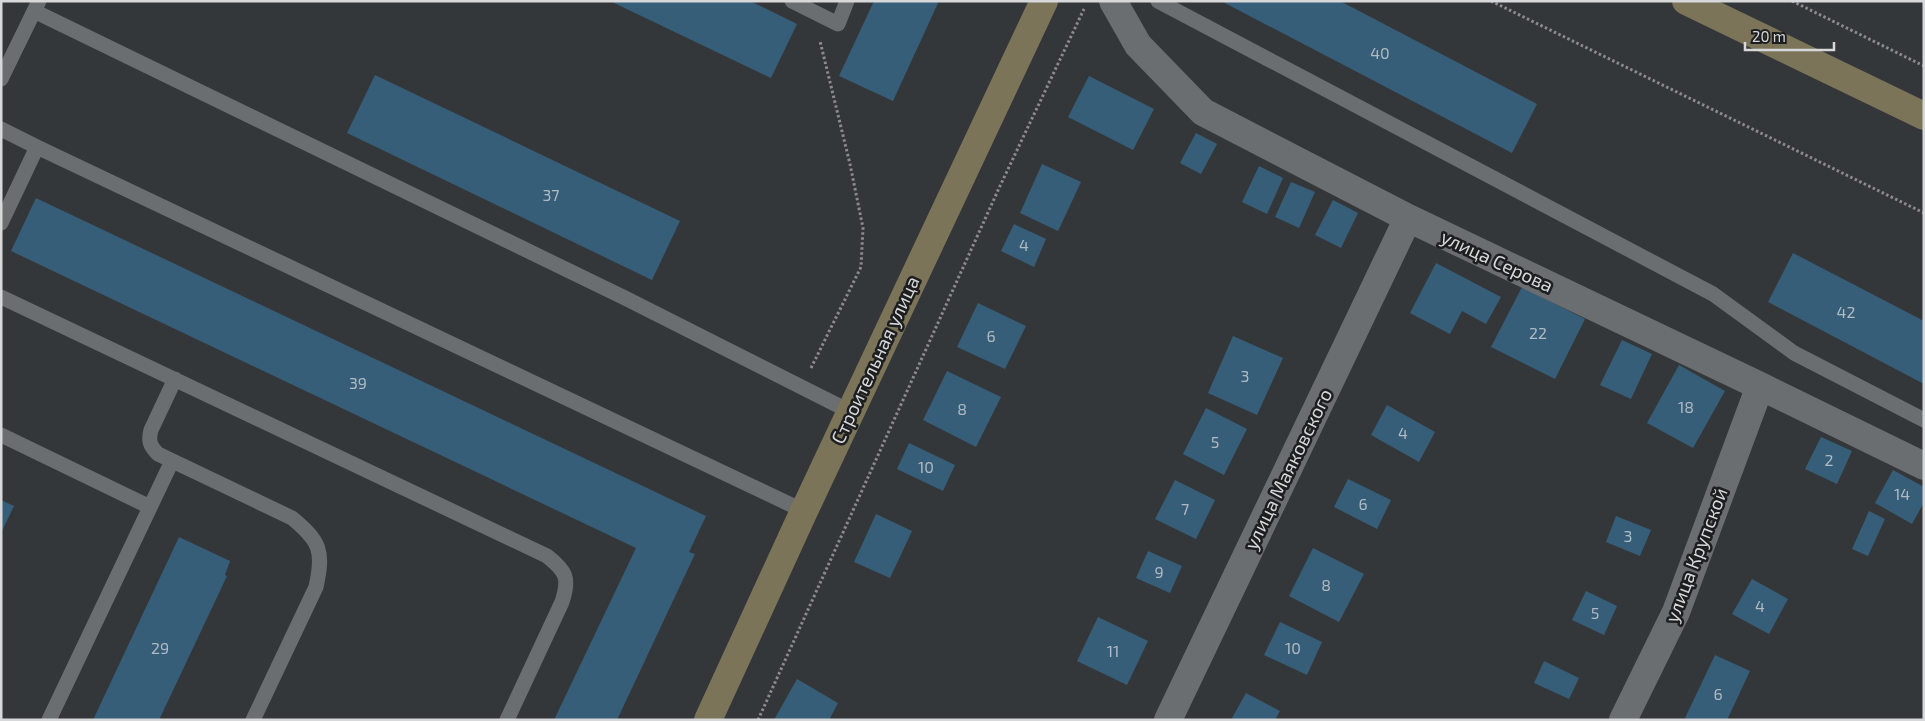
<svg xmlns="http://www.w3.org/2000/svg" width="1925" height="721" font-family="'Exo 2',sans-serif">
<rect width="100%" height="100%" fill="#343739"/>
<path fill="#375e79" d="M610 1H750L797 24 771 78Z
M874 1H939L893 101 839 76Z
M1221 1H1340L1537 104 1512 153Z
M375 75 680 221 652 280 347 133Z
M1089 76 1154 109 1133 150 1068 117Z
M1196 133 1217 144 1201 174 1180 163Z
M1042 164 1081 182 1058 231 1020 213Z
M1259 166 1283 178 1267 214 1242 202Z
M1291 182 1315 192 1299 228 1275 217Z
M36 198 706 516 689 552 695 554 617 720H554L636 548 11 251Z
M1333 200 1358 213 1341 248 1315 235Z
M1014 224 1046 239 1034 267 1001 251Z
M1793 253 1924 321V384L1768 302Z
M1436 263 1501 297 1486 324 1462 311 1450 334 1410 313Z
M1522 287 1585 319 1555 379 1491 347Z
M978 303 1026 326 1005 369 957 347Z
M1233 336 1283 358 1257 415 1208 393Z
M1622 340 1652 354 1631 399 1600 385Z
M1679 365 1725 391 1693 448 1647 423Z
M947 371 1001 397 976 447 923 420Z
M1387 405 1435 432 1419 462 1371 435Z
M1206 408 1247 429 1224 475 1183 454Z
M1821 437 1852 451 1837 484 1805 469Z
M909 443 955 465 943 491 897 469Z
M1893 470 1924 487V502L1912 524 1875 503Z
M1348 479 1391 500 1377 529 1334 507Z
M1175 480 1215 500 1196 539 1155 519Z
M1 500 14 506 1 533Z
M1869 511 1885 519 1868 556 1852 549Z
M876 514 912 531 890 578 854 562Z
M1616 516 1651 530 1640 556 1606 542Z
M179 537 230 561 225 575 227 576 159 720H93Z
M1313 548 1364 574 1339 622 1289 596Z
M1148 551 1182 566 1170 593 1136 578Z
M1752 579 1788 599 1769 634 1732 614Z
M1586 591 1617 606 1604 635 1572 620Z
M1098 617 1148 641 1127 685 1077 661Z
M1280 622 1322 642 1307 675 1264 655Z
M1715 655 1750 671 1727 720H1689L1685 718Z
M1544 661 1579 678 1569 699 1534 683Z
M797 679 838 703 829 720H774Z
M1246 693 1280 711 1275 720H1235L1232 718Z"/>
<g fill="none" stroke-linecap="round" stroke-linejoin="round">
<path stroke="#898b8d" stroke-width="3" stroke-dasharray="2.5 2.5" stroke-linecap="butt" d="M1491 1 1924 213
M1792 1 1924 66
M811 368 861 267 863 228 850 164 820 41
M758 720 1000 186 1084 9"/>
<path stroke="#6b6e71" stroke-width="15" d="M792 1 838 24 847 1
M1158 1 1713 294 1794 353 1924 420
M34 11 625 298 851 412
M1 79 39 1
M1 129 37 147
M1 223 37 147 804 511
M1 297 547 556C566 571 570 578 562 602L507 720
M175 379 151 430C148 441 150 446 158 454L292 518C320 541 324 551 316 587L253 720
M1 435 150 507
M49 720 172 461"/>
<path stroke="#6b6e71" stroke-width="28" d="M1113 1 1138 45 1203 112 1408 218 1760 386 1924 466
M1168 720 1408 218
M1623 720 1676 612 1760 386"/>
<path stroke="#7c7459" stroke-width="28" d="M1686 1 1924 116
M708 720 804 511 1044 1"/>
</g>
<g text-anchor="middle" stroke-width="5" stroke-linejoin="round" paint-order="stroke">
<g font-size="16" fill="#afbac2">
<text x="1380" y="59">40</text>
<text x="551" y="201">37</text>
<text x="1024" y="251">4</text>
<text x="1846" y="318">42</text>
<text x="1538" y="339">22</text>
<text x="991" y="342">6</text>
<text x="1245" y="382">3</text>
<text x="358" y="389">39</text>
<text x="1686" y="413">18</text>
<text x="962" y="415">8</text>
<text x="1403" y="439">4</text>
<text x="1215" y="448">5</text>
<text x="1829" y="466">2</text>
<text x="926" y="473">10</text>
<text x="1902" y="500">14</text>
<text x="1363" y="510">6</text>
<text x="1185" y="515">7</text>
<text x="1628" y="542">3</text>
<text x="1159" y="578">9</text>
<text x="1326" y="591">8</text>
<text x="1760" y="612">4</text>
<text x="1595" y="619">5</text>
<text x="160" y="654">29</text>
<text x="1293" y="654">10</text>
<text x="1113" y="657">11</text>
<text x="1718" y="700">6</text>
</g>
<g font-size="19" fill="#d7d8da" stroke="#1d1e1f">
<text transform="translate(1497 261) rotate(25)" y="7">улица Серова</text>
<text transform="translate(875 360) rotate(-65)" y="7">Строительная улица</text>
<text transform="translate(1288 469) rotate(-64)" y="7">улица Маяковского</text>
<text transform="translate(1696 555) rotate(-69)" y="7">улица Крупской</text>
</g>
</g>
<rect width="1925" height="721" fill="none" stroke="#d7d8da" stroke-width="5"/>
<path d="M1745 42v8h89v-8" fill="none" stroke="#d7d8da" stroke-width="2.5"/>
<text x="1752" y="42" font-size="15" fill="#d7d8da" stroke="#1d1e1f" stroke-width="4" paint-order="stroke">20 m</text>
</svg>
